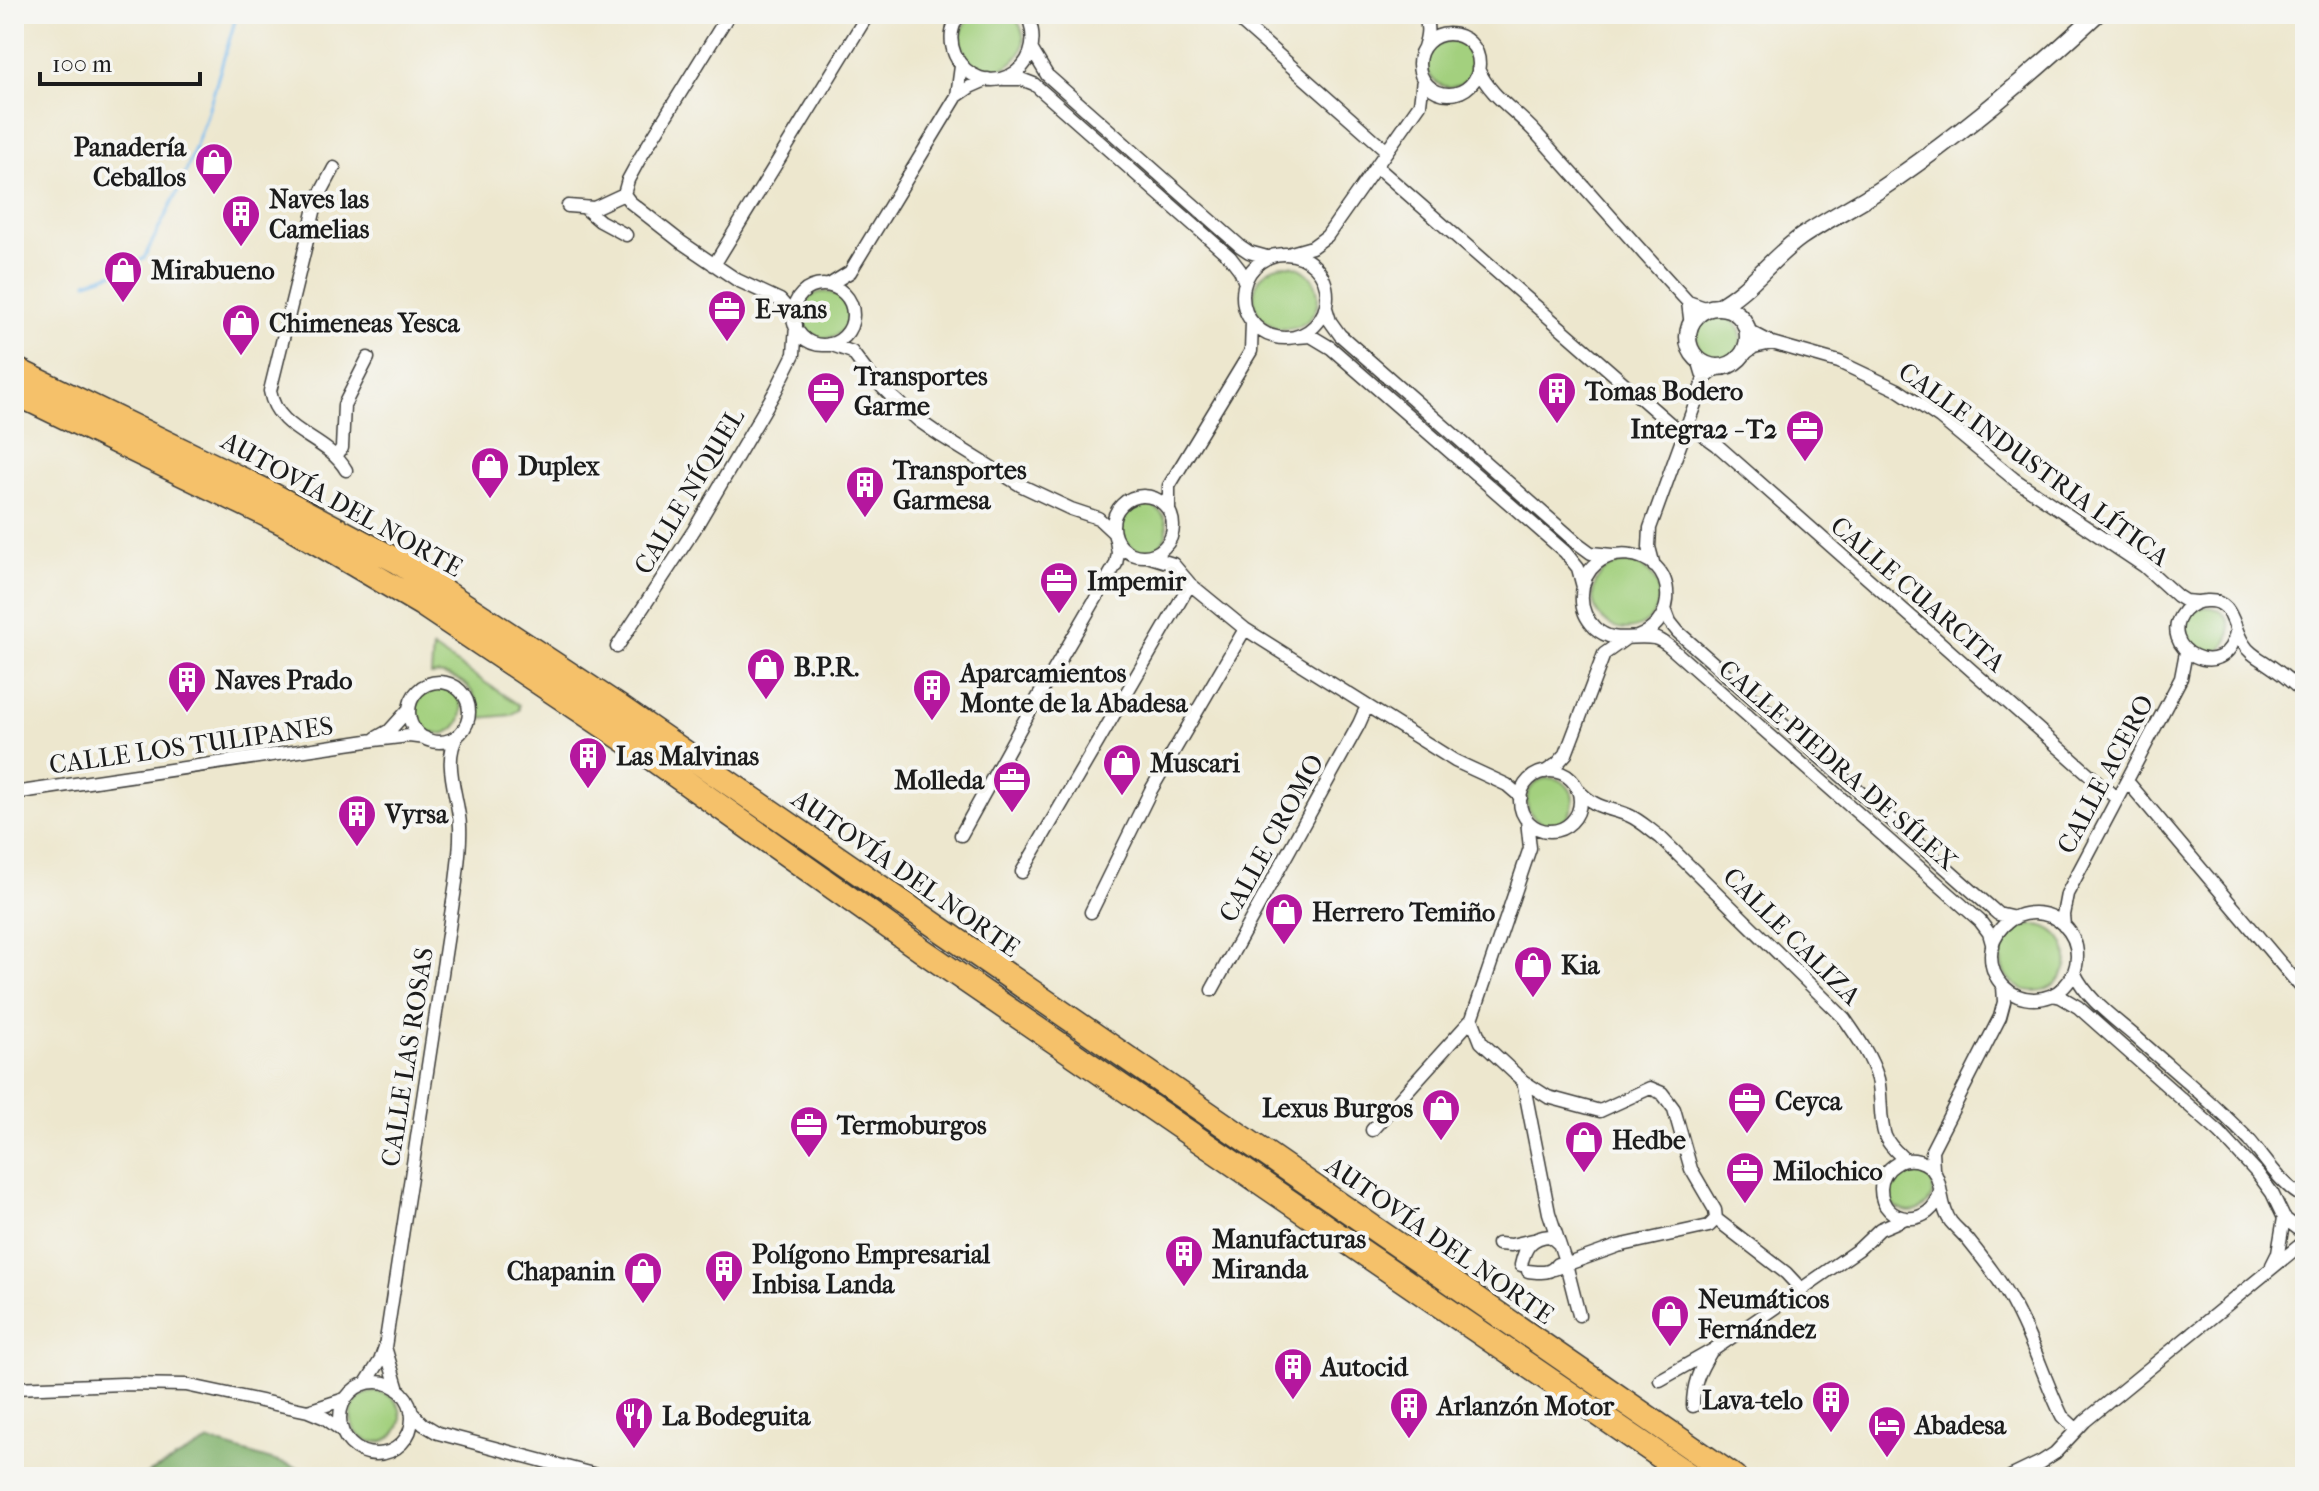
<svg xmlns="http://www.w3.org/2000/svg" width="2319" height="1491" font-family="'IM FELL French Canon',serif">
<rect width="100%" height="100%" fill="#f6f6f2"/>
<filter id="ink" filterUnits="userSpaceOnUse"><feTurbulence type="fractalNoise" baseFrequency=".0125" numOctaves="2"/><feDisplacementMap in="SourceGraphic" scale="16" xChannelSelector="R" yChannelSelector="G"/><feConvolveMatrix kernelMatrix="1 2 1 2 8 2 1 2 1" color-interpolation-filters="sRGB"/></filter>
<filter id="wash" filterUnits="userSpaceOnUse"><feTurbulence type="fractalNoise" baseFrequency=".006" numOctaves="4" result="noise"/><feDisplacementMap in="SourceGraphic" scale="32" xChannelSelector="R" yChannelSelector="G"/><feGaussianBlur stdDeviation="1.8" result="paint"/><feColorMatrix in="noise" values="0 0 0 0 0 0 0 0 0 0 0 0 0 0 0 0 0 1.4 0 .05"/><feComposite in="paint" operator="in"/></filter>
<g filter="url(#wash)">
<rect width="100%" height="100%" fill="#ede7ce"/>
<path fill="#a3d07e" stroke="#60764d" stroke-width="2" d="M973 14H1012C1052 58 977 96 962 47 958 34 964 23 973 14Z
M1427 64a23 23 0 1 1 46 0a23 23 0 1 1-46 0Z
M1254 297a32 32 0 1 1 64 0a32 32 0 1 1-64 0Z
M802 315a23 23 0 1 1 46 0a23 23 0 1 1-46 0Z
M1697 338a22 22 0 1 1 44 0a22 22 0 1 1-44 0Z
M1121 528a23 23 0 1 1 46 0a23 23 0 1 1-46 0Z
M1593 596a33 33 0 1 1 66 0a33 33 0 1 1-66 0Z
M2184 630a23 23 0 1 1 46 0a23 23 0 1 1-46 0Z
M433 648 519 705V710L511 715 480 718C477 711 478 705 475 698 468 681 448 672 431 675Z
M416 711a23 23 0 1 1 46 0a23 23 0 1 1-46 0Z
M1527 801a23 23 0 1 1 46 0a23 23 0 1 1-46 0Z
M2001 958a33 33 0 1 1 66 0a33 33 0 1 1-66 0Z
M1887 1189a23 23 0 1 1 46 0a23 23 0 1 1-46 0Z
M351 1417a25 25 0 1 1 50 0a25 25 0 1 1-50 0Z"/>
<path fill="#82b26d" stroke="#4f6744" stroke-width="2" d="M209 1441 305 1470 307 1477H142Z"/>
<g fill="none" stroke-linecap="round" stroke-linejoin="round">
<path stroke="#7abcef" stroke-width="3" d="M87 282 126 269 144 258 181 185 205 121 237 14
M419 1477C437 1472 459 1465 476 1477"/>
</g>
</g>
<g filter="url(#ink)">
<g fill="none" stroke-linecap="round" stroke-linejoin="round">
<g stroke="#3b3a37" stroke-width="15">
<path id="minor" d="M960 14C951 26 949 41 955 55 979 104 1053 75 1027 14
M1232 14 1387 151
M1424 14C1429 26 1428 35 1424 47
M1419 64a30 30 0 1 1 60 0a30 30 0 1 1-60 0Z
M1032 50 1047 75 1240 246 1249 252 1267 257
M1478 69C1490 96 1516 111 1535 132 1587 189 1636 246 1688 302L1708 309
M1004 79H1021L1034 84 1230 257 1240 270 1245 283
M957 96 970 87 988 79
M1377 167 1683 435
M334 168 318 198 314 212 270 391C277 433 326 436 346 470
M624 194 630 202 681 242 737 280 780 300 794 316
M624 194 628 180 640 158 729 14
M568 206 594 208 624 194
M586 209 600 221 626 235
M1291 253 1312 247 1327 236 1420 104 1423 79
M1243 296a42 42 0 1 1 84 0a42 42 0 1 1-84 0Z
M714 265 868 14
M829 285 850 272 957 96 961 66
M793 315a30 30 0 1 1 60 0a30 30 0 1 1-60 0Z
M1688 302 1691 326
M1326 308 1330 321 1340 335 1576 542 1591 553 1612 555
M1747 330 1772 343 1839 362 1898 390 1940 418 2014 479 2144 566 2177 596 2185 601 2197 602
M1297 337 1311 336 1331 348 1565 552 1578 568 1583 587
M829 344 852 352 867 372 891 396 918 420 941 436 1020 485 1071 509 1098 518 1113 532
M1740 357 1754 347 1772 343
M1698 359 1704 379
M1688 424 1717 445 2117 799
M336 456 342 448 344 405 368 358
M1113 526a30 30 0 1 1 60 0a30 30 0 1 1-60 0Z
M1169 511V486L1251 351 1252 322
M1147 556 1173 564 1190 584 1245 629 1455 761 1507 785 1521 797
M1654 566 1649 547 1650 528 1704 379 1719 367
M1665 609 1670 622 1678 632 1989 906 1998 914 2015 918
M2236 632C2226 687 2153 648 2184 611 2190 605 2198 601 2206 601 2234 599 2232 627 2243 643 2249 653 2257 657 2266 663 2280 672 2293 683 2305 694
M1637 637C1653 631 1665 618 1667 600 1672 543 1584 537 1582 595 1581 607 1586 619 1595 628 1614 645 1633 634 1654 638 1660 639 1665 643 1670 647L1980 921 1989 933 1993 947
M617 647 694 530 776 390 794 354 796 325
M409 712a30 30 0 1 1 60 0a30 30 0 1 1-60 0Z
M376 738 390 730 409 709
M1520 801a30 30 0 1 1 60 0a30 30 0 1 1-60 0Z
M1545 772 1557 764 1566 754 1604 654 1625 639
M2127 781 2305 992
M1577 789C1594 808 1606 807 1628 815 1640 820 1650 830 1660 837L1844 1018C1858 1038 1871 1056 1878 1079 1882 1097 1879 1119 1885 1136 1889 1146 1898 1153 1905 1160
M14 793 374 740 409 736 425 738
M961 835 1023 723 1116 564 1118 553 1116 540
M1022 872 1190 584
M1091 912 1151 790 1245 629
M1991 956a43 43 0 1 1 86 0a43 43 0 1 1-86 0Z
M2064 926 2063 915 2067 894 2181 678 2186 652
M2074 972C2087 1000 2114 1018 2137 1038 2175 1072 2215 1104 2250 1141 2267 1161 2281 1185 2305 1198
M1212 990 1359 724 1367 706
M2052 995 2061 997 2078 1007 2220 1133 2258 1174 2272 1193 2284 1218 2305 1234
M1472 1019 1481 1042 1523 1081 1548 1097 1600 1111 1650 1088 1662 1093 1674 1109 1691 1169 1715 1210 1716 1219 1786 1273 1801 1289
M1523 1081 1549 1213 1566 1264 1579 1315
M1372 1130 1472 1019 1530 848 1527 820
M1933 1169 1932 1150 2000 1017 2004 1002 2003 986
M1940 1191C1933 1229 1881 1226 1881 1189 1881 1179 1887 1169 1896 1164 1903 1159 1911 1159 1919 1161 1947 1169 1936 1203 1951 1222 1956 1228 1962 1233 1968 1240 1984 1260 2001 1281 2013 1304 2033 1340 2044 1379 2062 1416L2076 1429
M1498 1244 1511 1245 1533 1240
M1521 1265C1525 1247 1531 1237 1550 1236L1559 1244
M2272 1265 2278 1253 2284 1218
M1554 1269 1618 1246 1709 1226 1716 1219
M1528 1271C1539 1272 1550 1275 1557 1264
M385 1347 398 1390
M1660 1380 1713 1350 1777 1306 1859 1249 1880 1229 1906 1218
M340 1418a36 36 0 1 1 72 0a36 36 0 1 1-72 0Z
M366 1383 380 1361 385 1347 456 882C458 864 461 845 460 826 459 797 441 762 458 735
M14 1388 123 1384 186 1385 308 1411 325 1418 341 1430
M1693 1406C1693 1384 1699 1371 1710 1353
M308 1411 345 1399
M411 1412 423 1424 438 1433 604 1477
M2010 1477 2041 1462 2055 1453 2085 1421 2305 1241"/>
</g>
<g stroke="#3b3a37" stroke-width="19">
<path id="tertiary" d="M1718 307C1750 290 1771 258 1801 237 1826 220 1854 206 1879 190 1957 138 2029 77 2097 14
M1688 337a30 30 0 1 1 60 0a30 30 0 1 1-60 0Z"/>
</g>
<g stroke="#3b3a37" stroke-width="27">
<path id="motorway" d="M14 369 261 489 399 562 619 707 1734 1477
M14 392 284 523 422 604 643 752 926 953 1691 1477"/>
</g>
<use href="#minor" stroke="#fff" stroke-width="12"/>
<use href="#tertiary" stroke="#fff" stroke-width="16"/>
<use href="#motorway" stroke="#f5c16b" stroke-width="24"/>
</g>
</g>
<defs>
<g id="shop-pin" transform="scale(2)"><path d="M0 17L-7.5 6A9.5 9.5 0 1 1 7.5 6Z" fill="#b5179e" stroke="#f6f6f2"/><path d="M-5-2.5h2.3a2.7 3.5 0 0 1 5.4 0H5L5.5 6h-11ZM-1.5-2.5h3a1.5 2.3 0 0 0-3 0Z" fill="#fff"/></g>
<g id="building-pin" transform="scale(2)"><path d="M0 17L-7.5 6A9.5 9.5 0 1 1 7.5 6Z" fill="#b5179e" stroke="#f6f6f2"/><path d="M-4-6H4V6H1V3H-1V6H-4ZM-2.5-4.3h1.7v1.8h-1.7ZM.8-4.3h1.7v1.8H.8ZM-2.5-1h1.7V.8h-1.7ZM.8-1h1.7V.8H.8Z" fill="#fff"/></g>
<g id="office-pin" transform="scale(2)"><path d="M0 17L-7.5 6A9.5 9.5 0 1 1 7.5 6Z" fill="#b5179e" stroke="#f6f6f2"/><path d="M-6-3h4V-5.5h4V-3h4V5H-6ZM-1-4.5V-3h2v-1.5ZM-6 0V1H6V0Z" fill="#fff"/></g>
<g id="restaurant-pin" transform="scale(2)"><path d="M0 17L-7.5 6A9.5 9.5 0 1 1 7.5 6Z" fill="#b5179e" stroke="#f6f6f2"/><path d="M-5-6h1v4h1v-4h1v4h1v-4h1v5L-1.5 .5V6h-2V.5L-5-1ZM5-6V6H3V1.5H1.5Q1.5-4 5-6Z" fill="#fff"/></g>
<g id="hotel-pin" transform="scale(2)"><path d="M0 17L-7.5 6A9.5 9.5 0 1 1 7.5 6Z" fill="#b5179e" stroke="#f6f6f2"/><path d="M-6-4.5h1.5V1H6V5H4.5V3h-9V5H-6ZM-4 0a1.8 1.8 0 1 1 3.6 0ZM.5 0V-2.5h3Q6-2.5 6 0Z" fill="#fff"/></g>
</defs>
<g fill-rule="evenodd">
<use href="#shop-pin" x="214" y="162"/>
<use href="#building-pin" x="241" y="214"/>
<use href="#shop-pin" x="123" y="270"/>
<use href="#office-pin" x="727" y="309"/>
<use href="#shop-pin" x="241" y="323"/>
<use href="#office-pin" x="826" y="391"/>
<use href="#building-pin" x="1557" y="391"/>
<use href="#office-pin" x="1805" y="429"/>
<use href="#shop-pin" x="490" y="466"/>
<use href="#building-pin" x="865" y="485"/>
<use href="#office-pin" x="1059" y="581"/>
<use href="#shop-pin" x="766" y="667"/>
<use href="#building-pin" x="187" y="680"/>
<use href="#building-pin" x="932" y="688"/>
<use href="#building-pin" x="588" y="756"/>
<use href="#shop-pin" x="1122" y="763"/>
<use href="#office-pin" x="1012" y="780"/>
<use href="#building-pin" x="357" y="814"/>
<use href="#shop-pin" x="1284" y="912"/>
<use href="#shop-pin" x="1533" y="965"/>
<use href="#office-pin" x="1747" y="1101"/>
<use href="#shop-pin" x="1441" y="1108"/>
<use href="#office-pin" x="809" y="1125"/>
<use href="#shop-pin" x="1584" y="1140"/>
<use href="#office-pin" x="1745" y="1171"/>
<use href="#building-pin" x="1184" y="1254"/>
<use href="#building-pin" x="724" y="1269"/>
<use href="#shop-pin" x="643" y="1271"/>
<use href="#shop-pin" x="1670" y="1314"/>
<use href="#building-pin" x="1293" y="1367"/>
<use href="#building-pin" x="1831" y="1400"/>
<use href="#building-pin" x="1409" y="1406"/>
<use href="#restaurant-pin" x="634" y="1416"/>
<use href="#hotel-pin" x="1887" y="1425"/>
</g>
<g text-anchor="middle" stroke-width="8" stroke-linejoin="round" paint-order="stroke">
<g font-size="26" font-weight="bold" fill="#1c1c1c" stroke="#f6f6f2" text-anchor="start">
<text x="186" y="156" text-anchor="end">Panadería<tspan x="186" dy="30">Ceballos</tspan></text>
<text x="269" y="208">Naves las<tspan x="269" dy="30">Camelias</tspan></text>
<text x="151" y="279">Mirabueno</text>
<text x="755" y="318">E-vans</text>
<text x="269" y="332">Chimeneas Yesca</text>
<text x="854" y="385">Transportes<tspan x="854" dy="30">Garme</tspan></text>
<text x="1585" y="400">Tomas Bodero</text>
<text x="1777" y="438" text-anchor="end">Integra2 - T2</text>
<text x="518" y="475">Duplex</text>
<text x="893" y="479">Transportes<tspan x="893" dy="30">Garmesa</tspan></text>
<text x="1087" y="590">Impemir</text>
<text x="794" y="676">B.P.R.</text>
<text x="960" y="682">Aparcamientos<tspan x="960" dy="30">Monte de la Abadesa</tspan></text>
<text x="215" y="689">Naves Prado</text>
<text x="616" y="765">Las Malvinas</text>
<text x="1150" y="772">Muscari</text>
<text x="984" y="789" text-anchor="end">Molleda</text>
<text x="385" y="823">Vyrsa</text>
<text x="1312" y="921">Herrero Temiño</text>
<text x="1561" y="974">Kia</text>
<text x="1775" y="1110">Ceyca</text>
<text x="1413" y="1117" text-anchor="end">Lexus Burgos</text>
<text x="837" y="1134">Termoburgos</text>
<text x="1612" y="1149">Hedbe</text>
<text x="1773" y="1180">Milochico</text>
<text x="1212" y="1248">Manufacturas<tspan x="1212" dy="30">Miranda</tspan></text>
<text x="752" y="1263">Polígono Empresarial<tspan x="752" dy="30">Inbisa Landa</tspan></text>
<text x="615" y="1280" text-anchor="end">Chapanin</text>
<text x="1698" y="1308">Neumáticos<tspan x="1698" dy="30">Fernández</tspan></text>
<text x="1321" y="1376">Autocid</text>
<text x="1803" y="1409" text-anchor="end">Lava-telo</text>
<text x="1437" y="1415">Arlanzón Motor</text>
<text x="662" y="1425">La Bodeguita</text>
<text x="1915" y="1434">Abadesa</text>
</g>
<g font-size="26" fill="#1c1c1c" stroke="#f6f6f2">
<text transform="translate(2034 464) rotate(36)" y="9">CALLE INDUSTRIA LÍTICA</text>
<text transform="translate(689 491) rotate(-59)" y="9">CALLE NÍQUEL</text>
<text transform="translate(342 504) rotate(29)" y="9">AUTOVÍA DEL NORTE</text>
<text transform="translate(1918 594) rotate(41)" y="9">CALLE CUARCITA</text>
<text transform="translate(191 745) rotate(-8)" y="9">CALLE LOS TULIPANES</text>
<text transform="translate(1838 765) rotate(41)" y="9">CALLE PIEDRA DE SÍLEX</text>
<text transform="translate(2105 774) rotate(-62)" y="9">CALLE ACERO</text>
<text transform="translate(1271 838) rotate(-61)" y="9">CALLE CROMO</text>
<text transform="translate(906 873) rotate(35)" y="9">AUTOVÍA DEL NORTE</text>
<text transform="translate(1792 936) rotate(45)" y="9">CALLE CALIZA</text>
<text transform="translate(407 1057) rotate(-81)" y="9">CALLE LAS ROSAS</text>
<text transform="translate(1440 1240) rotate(35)" y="9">AUTOVÍA DEL NORTE</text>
</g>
</g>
<rect width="2319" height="1491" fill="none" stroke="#f6f6f2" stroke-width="48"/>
<path d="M40 72v12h160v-12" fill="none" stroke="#1c1c1c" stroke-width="4"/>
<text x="52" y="72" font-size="24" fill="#1c1c1c" stroke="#f6f6f2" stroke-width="6" paint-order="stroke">100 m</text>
</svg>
